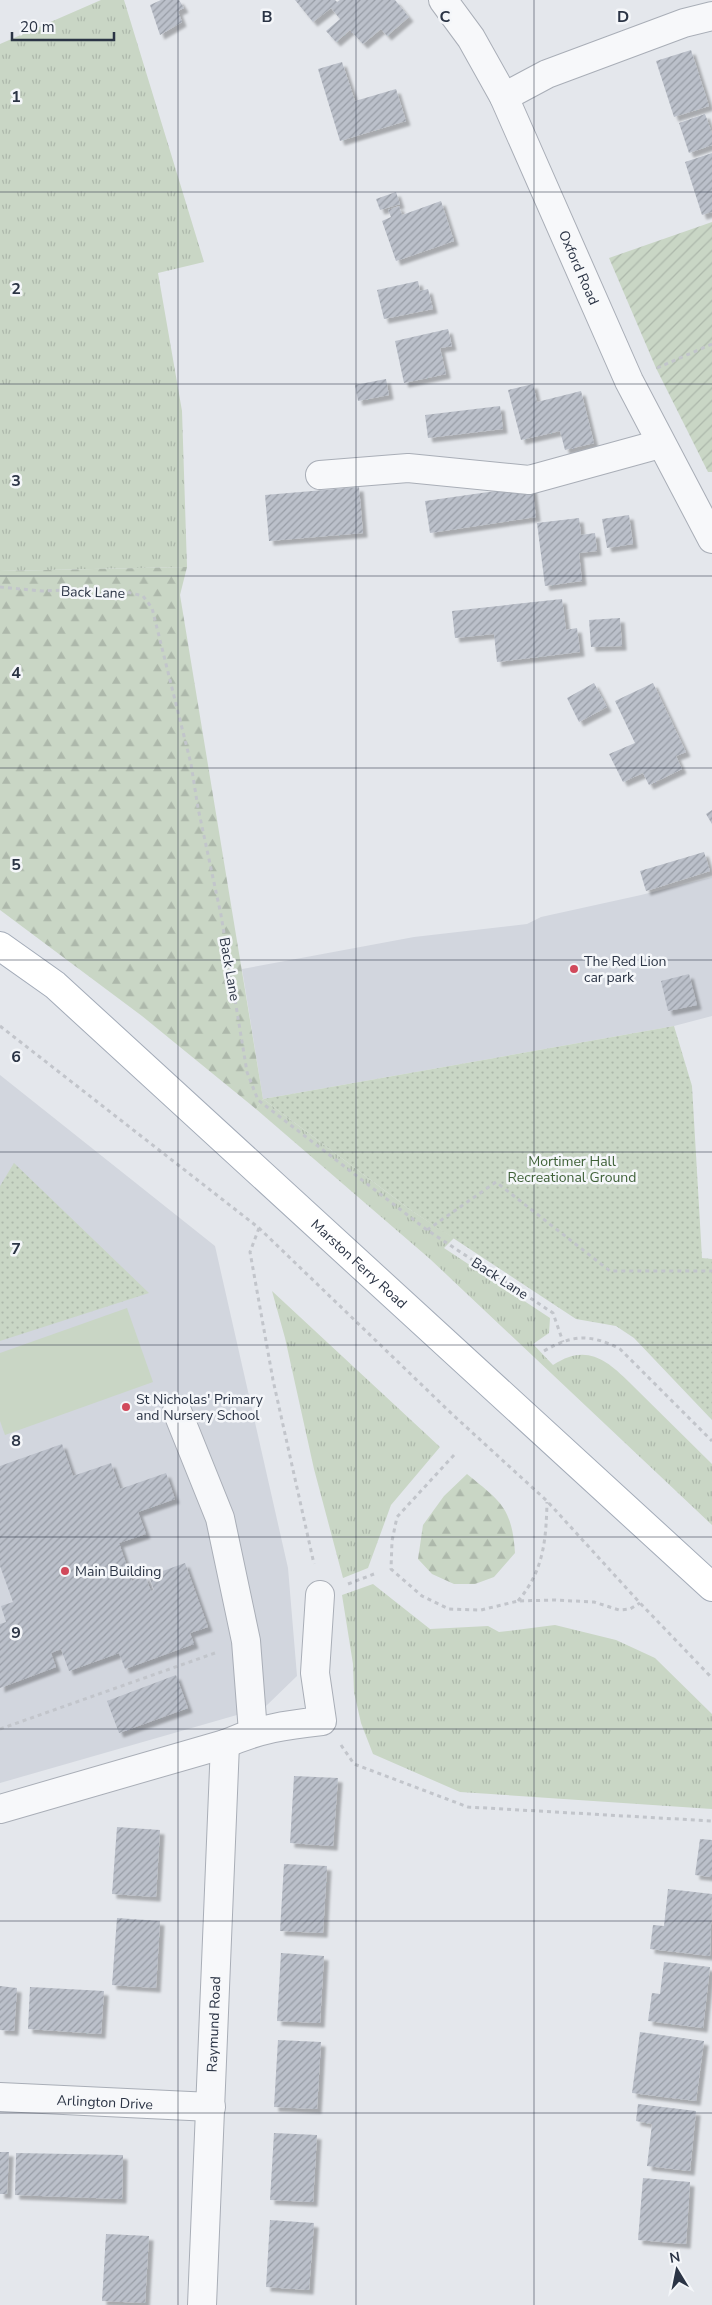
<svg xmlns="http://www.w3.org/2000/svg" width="712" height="2305" font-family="'Nunito Sans',sans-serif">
<defs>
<pattern id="grass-tufts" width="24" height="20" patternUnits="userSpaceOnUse" patternTransform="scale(1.25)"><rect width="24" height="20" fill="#c9d6c5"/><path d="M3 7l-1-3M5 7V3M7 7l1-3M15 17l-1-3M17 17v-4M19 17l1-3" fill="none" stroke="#adb8ab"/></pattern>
<pattern id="forest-firs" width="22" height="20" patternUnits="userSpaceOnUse" patternTransform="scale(1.25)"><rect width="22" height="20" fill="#c9d6c5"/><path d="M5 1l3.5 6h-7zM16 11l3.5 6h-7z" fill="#adb8ab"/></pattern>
<pattern id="park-dots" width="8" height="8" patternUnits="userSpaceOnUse" patternTransform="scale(1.25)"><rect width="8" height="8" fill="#c9d6c5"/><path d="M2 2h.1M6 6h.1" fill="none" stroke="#adb8ab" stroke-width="1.8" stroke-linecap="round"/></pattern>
<pattern id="garden-furrows" width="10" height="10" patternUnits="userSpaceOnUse" patternTransform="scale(1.25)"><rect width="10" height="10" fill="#c9d6c5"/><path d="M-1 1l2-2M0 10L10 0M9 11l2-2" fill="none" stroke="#adb8ab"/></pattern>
<pattern id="building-hatch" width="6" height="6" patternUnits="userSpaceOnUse" patternTransform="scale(1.25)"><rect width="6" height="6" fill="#bbc0ca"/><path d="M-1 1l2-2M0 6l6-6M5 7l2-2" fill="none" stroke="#989da6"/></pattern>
<filter id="shadow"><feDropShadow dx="4.5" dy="4.5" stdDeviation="1" flood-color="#0004"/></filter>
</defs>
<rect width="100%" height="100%" fill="#e4e7ec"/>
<path fill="#d2d6de" d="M712 877V1016L674 1026 263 1099 242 969 414 937 527 924 541 917 641 895Z
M0 1075 215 1246 288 1568 297 1676 265 1707 0 1783Z"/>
<path fill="url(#grass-tufts)" d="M101 0H124L204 262 158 273 182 411 187 567 0 571V44Z
M263 1099 412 1211 454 1238 444 1248 550 1318 549 1333 533 1344 553 1365C585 1344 605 1358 629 1382L712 1464V1525L430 1259 256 1109Z
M272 1291 440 1447 391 1505 368 1568 343 1578 314 1469 285 1338Z
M373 1584 430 1629 488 1626 499 1632 555 1625 616 1640 655 1658 712 1714V1809L460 1792 373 1754 361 1723 354 1692 353 1664 342 1595Z"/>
<path fill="url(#forest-firs)" d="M187 567 180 595 263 1099 256 1109 142 1016 0 910V571Z
M467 1474C500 1501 512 1507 515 1553L494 1577 475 1584H454L432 1574 418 1559 423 1525 444 1496Z"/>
<path fill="url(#park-dots)" d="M674 1026 692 1086 702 1258 712 1259V1420L634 1338 616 1326 576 1319 412 1211 263 1099Z
M14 1163 149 1293 0 1341V1186Z"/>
<path fill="url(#garden-furrows)" d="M712 222V472H708L656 368 609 258Z"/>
<path fill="#c9d6c5" d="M127 1308 153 1382 5 1435 0 1421V1353Z"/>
<path fill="url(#building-hatch)" filter="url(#shadow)" d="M161 0H179L184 8 178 11 182 22 160 35 150 5Z
M295 0H335L337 2 340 0H395L409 17 387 36 381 29 363 44 350 30 336 42 326 31 340 19 331 8 313 22Z
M691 50 709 106 674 117 656 61Z
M342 62 355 101 396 89 406 121 340 141 318 69Z
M705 114 712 133V145L689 153 679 123Z
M712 153V212L702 215 685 162Z
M396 192 400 204 380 210 376 199Z
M441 201 454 241 396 261 382 221 391 217 388 210 399 206 402 215Z
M418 281 420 291 428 289 433 309 384 319 377 290Z
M448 329 452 346 440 348 446 374 404 383 395 341Z
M386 379 389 395 358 401 355 385Z
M533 384 537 402 581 391 594 443 565 450 560 431 521 440 508 390Z
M500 406 503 429 428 438 425 415Z
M532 486 536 517 430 533 425 501Z
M359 487 363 533 269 541 265 495Z
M629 515 633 544 607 548 602 519Z
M579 518 581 535 595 533 597 551 579 553 582 581 545 586 537 523Z
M562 599 566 630 577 628 580 652 497 662 494 634 455 638 452 611Z
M620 618 622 646 591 647 589 620Z
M594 683 607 707 579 722 567 698Z
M653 683 686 752 676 756 682 769 649 785 643 773 623 782 609 754 635 743 615 701Z
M712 810V824L706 814Z
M704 852 710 871 646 891 640 871Z
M689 974 697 1005 668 1011 661 981Z
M62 1444 73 1476 111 1463 120 1489 166 1473 175 1499 138 1512 146 1534 119 1543 132 1581 145 1576 151 1591 154 1590 149 1576 185 1563 208 1627 190 1633 194 1644 125 1669 119 1653 69 1671 61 1649 51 1653 56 1667 0 1688V1624L6 1622 1 1606 13 1602 0 1566V1466Z
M176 1675 188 1708 119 1733 107 1701Z
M294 1776 338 1778 333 1846 290 1843Z
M117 1827 160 1830 156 1897 112 1894Z
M700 1839 712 1840V1877L695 1875Z
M284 1864 327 1866 323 1933 280 1931Z
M668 1889 712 1894 710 1956 650 1949 653 1925 664 1926Z
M117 1918 160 1921 156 1988 112 1985Z
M281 1953 324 1956 320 2023 277 2021Z
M664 1962 710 1967 703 2028 648 2021 652 1993 660 1994Z
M0 1986 17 1988 14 2031 0 2030Z
M30 1987 104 1991 101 2034 28 2029Z
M640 2032 704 2041 696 2101 632 2093Z
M278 2040 321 2042 317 2109 274 2107Z
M638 2104 696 2111 690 2171 647 2166 652 2124 636 2121Z
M274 2133 317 2135 313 2202 270 2200Z
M0 2152H9L7 2194H0Z
M16 2153 123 2155 122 2199 15 2195Z
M643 2178 690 2182 686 2244 638 2240Z
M270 2220 314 2223 309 2290 266 2287Z
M106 2234 149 2236 145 2303 102 2301Z"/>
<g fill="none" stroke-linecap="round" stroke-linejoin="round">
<g stroke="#a9aeb7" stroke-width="30">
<g id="minor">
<path id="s1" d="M443 0 471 38 504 97 629 381 712 539"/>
<path d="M504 97 547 74 684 23 712 16"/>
<path d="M320 475 408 468 529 480 660 444"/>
<path d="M177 1411 220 1518 246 1641 253 1732"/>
<path d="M0 1809 225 1744C259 1729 285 1725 322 1721L315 1673 320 1595"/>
<path id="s2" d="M0 2097 211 2107"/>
<path id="s3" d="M202 2305 225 1744"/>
</g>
</g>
<g stroke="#a3abb8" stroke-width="30">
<g id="major">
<path id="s4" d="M0 946 55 985 712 1587"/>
</g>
</g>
<path stroke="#c2c5cb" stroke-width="3" stroke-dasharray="4 4" stroke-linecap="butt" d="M657 368 712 344
M0 587 42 591 91 589 123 591 143 596 152 608 191 764 198 808 221 915 247 1072 258 1100 427 1230 553 1313 563 1342
M0 1026 259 1228 452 1414 547 1501 640 1603 712 1678
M259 1228 250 1252 273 1380 314 1564
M427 1230 496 1182 610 1271H712
M544 1351C573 1334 591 1334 620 1349L712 1441
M454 1455 397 1517 392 1541 391 1569 422 1596 449 1609 481 1610 518 1601 554 1600 594 1602 619 1610 630 1609 640 1603
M348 1584 374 1574
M518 1601C544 1570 546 1540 547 1502
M0 1729 215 1653
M341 1745 354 1764 468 1807 712 1821"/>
<use href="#minor" stroke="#f7f8fa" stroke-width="28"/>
<use href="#major" stroke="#fff" stroke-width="28"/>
</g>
<path fill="none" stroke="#2b3445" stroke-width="1" stroke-opacity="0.55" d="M178 0V2305M356 0V2305M534 0V2305M0 192H712M0 384H712M0 576H712M0 768H712M0 960H712M0 1152H712M0 1345H712M0 1537H712M0 1729H712M0 1921H712M0 2113H712"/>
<g fill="#d1495b" stroke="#f4f6f9" stroke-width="2">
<circle cx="574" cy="969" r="5"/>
<circle cx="126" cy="1407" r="5"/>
<circle cx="65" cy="1571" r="5"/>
</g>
<g text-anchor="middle" stroke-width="5" stroke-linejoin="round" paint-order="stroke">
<g font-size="14" fill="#2b3445" stroke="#f4f6f9">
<text dy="5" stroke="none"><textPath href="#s1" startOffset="301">Oxford Road</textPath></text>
<text transform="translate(93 592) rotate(2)" y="5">Back Lane</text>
<text transform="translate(230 969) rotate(80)" y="5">Back Lane</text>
<text dy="5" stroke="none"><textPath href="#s4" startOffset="480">Marston Ferry Road</textPath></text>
<text transform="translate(500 1278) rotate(33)" y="5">Back Lane</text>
<text dy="5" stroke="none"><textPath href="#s3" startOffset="281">Raymund Road</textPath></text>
<text dy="5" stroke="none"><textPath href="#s2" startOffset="105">Arlington Drive</textPath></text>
</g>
<g font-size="14" fill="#2b3445" stroke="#f4f6f9" text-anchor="start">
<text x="584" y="966">The Red Lion<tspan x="584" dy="16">car park</tspan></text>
<text x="136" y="1404">St Nicholas' Primary<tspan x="136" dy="16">and Nursery School</tspan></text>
<text x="75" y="1576">Main Building</text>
</g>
<g font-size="14" fill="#3f6138" stroke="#f4f6f9">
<text x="572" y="1166">Mortimer Hall<tspan x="572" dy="16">Recreational Ground</tspan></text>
</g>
</g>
<g font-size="16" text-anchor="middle" font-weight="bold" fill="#2b3445" stroke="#f4f6f9" stroke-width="5" stroke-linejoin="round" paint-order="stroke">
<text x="267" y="22">B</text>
<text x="445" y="22">C</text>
<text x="623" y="22">D</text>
<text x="16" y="102">1</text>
<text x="16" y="294">2</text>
<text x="16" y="486">3</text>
<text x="16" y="678">4</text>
<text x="16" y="870">5</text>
<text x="16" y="1062">6</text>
<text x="16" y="1254">7</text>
<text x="16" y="1446">8</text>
<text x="16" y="1638">9</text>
</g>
<g transform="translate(677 2270) rotate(350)" stroke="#f4f6f9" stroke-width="4" paint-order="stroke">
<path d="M0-4L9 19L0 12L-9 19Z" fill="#2b3445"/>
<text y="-8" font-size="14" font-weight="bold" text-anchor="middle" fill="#2b3445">N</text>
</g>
<path d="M12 32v8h102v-8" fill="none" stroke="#2b3445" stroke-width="2.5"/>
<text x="20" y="32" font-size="15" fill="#2b3445" stroke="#f4f6f9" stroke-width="4" paint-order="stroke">20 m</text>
</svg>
